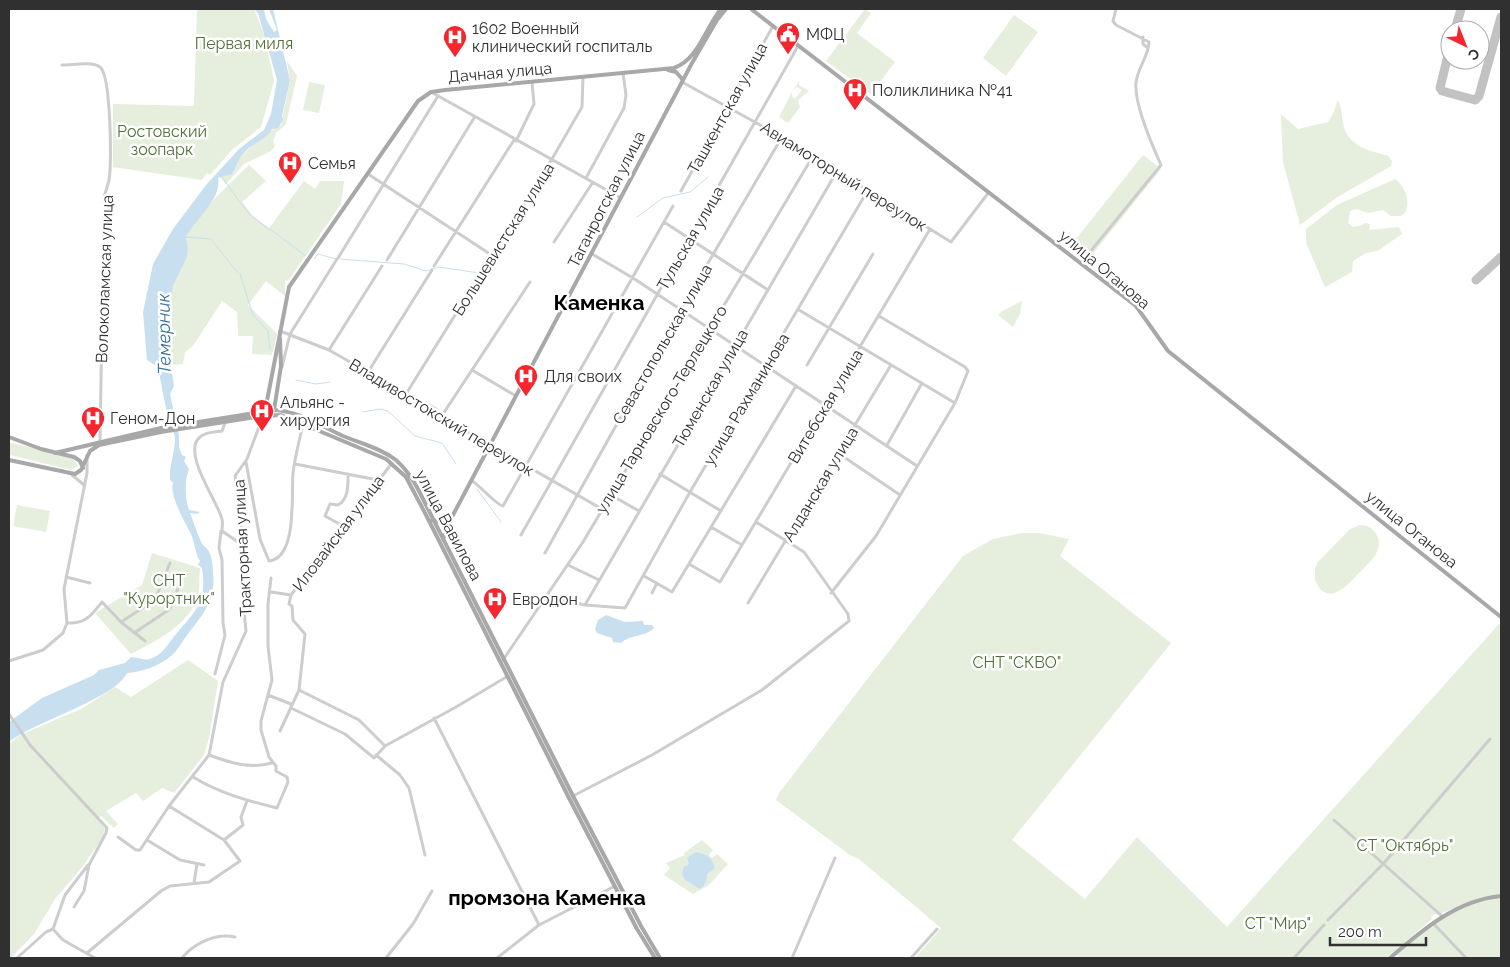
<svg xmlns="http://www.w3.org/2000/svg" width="1510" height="967" font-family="Raleway,sans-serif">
<rect width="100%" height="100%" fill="#fff"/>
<path fill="#e6eedd" d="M197 9H254L265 37 274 81 261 127 232 150 210 175 207 173 202 180 198 176 202 180 113 167V104L194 106Z
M865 9 871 13 857 33 895 62 871 94 826 61Z
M1014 15 1038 32 1006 76 983 58Z
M287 61 297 76 286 124 276 133 273 141 275 146 271 151 244 164 226 184 220 177H222C238 160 260 134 281 125L290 80Z
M799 81V85L809 91 798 100 800 107 788 123 779 117 792 92V96L795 99 802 90 797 87 793 91Z
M309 82 325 85 319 113 303 110Z
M1338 100C1343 110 1341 117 1344 127 1350 148 1372 151 1388 156L1392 161 1391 166 1336 198 1300 225 1283 162 1281 114 1298 129 1328 122 1333 114Z
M1143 155 1161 169 1087 261 1068 249Z
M249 165 266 181 242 202 253 216 269 228 304 181 315 189 320 181H344L341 204 289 280 285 281V296L266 281 248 305 277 334 272 355 252 354 253 336H238L237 312 222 301 193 346 185 352 183 364 171 365 169 305 173 286 187 257 186 237 194 222 217 196Z
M1395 179C1405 186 1411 201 1405 213L1401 216H1391L1383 210 1368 213 1357 209 1350 211 1348 223 1353 227 1360 226 1365 223 1370 224 1369 230 1399 227 1402 234 1379 250 1364 254 1353 261 1352 272 1325 287 1306 243V229L1337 205Z
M1022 301 1020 314 1013 327 998 315 1002 311Z
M9 443C14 442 63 456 73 459L78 466 71 470 10 455Z
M17 505 50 511 46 532 13 526Z
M1360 525C1367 525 1373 528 1376 534 1386 549 1369 563 1359 573 1347 586 1327 608 1315 580V568L1318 562 1350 529Z
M1022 533H1039L1069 539 1060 556 1171 643 1012 840 1085 899 1137 837 1227 927 1499 624 1501 625V895L1479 898 1437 915 1435 914 1431 916 1432 919 1386 958H915L941 928 859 859 850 855 776 800 779 793 963 556 993 539Z
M152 553 200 568C199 576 200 587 198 595 190 625 156 641 131 654L95 613 142 585Z
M188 660 218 681 209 738 204 755 174 793 162 788 143 801 136 793 106 811 118 824 114 828 101 816 98 819 105 829 103 837 83 866 55 899 34 934 11 958H9V744L20 735 81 709 115 687 131 697Z
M702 840 713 850 709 855 712 858 717 854 728 864 709 885 693 894 664 875 670 868 666 863 685 855 684 853Z
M1501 897V958H1400L1396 953C1430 925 1457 904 1501 897Z"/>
<path fill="#c8dfef" d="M254 9H264L266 19 274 32 277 30 269 9H273L290 80 282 116 283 120 278 128 272 129C265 141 252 143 244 153 238 159 236 167 232 174L218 178C222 199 196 218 186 237L188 250 187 257 173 286 168 320 169 351 174 386 170 394 179 436V447L182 455 186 457 184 461 189 469C184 482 185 498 189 510L200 512 197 514 190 513C194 523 197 533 201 542 203 546 206 547 208 550 212 555 213 567 213 573 216 601 203 614 188 634 183 640 178 650 172 655 160 666 142 672 127 673 116 698 34 722 9 742V722L42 698 94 675 99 670 125 663 131 657C138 657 145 661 150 659 163 655 169 642 177 633 197 610 207 600 202 568L198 565 200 561C195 553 195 543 191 534 185 522 169 495 173 483L170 480C169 466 175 452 175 439 175 433 169 423 168 417 164 400 161 383 158 367L147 360 143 312 153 264 173 229 206 185 239 149 264 130 271 114 277 80 258 13Z
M606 615 625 622 643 621 644 625H652L654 628C644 638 630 634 621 643L613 642 612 638 597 633 595 629 598 620Z
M696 852C706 854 713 858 715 868L707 874 706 883 700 889 685 880 682 874 684 866H688L689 863 687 858Z"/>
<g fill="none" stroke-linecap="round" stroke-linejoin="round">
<path stroke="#c8dfef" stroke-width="1" d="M222 177 239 201
M240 202 251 216 270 230
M637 217 663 198 690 192 708 177
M271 230 306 256
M186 237 211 239 238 273
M314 259 318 254 336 259
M340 259 404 264 426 271 439 267 479 273
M240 274 253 315 267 330
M268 331 270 349
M296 380 316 384 330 382
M363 412 380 409 388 411 415 436 442 443 456 464
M477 489 501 522"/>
<path stroke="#c2c2c2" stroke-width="9" d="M1455 30 1461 9
M1450 47 1440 88 1442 91 1475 100 1479 96 1501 17
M1476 280 1501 257"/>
<path stroke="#cdcdcd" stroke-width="3" d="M1143 37V44L1148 48
M62 65C73 65 91 61 100 67 111 75 112 165 109 180 108 186 105 192 104 198L100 442
M682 82 782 137 951 242 989 192
M431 92 621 198
M516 141 534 104 532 82
M368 174 493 256
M586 178 624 108 626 95 623 73
M681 191 773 26
M664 222 768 290
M554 242 593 182
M592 254 633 278 917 466
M338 258 438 96
M387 260 474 118
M1081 263 1161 165C1152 145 1134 104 1136 83 1137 68 1149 56 1149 42L1116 25 1113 21 1116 9
M434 266 514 140
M799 310 955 403
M280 331 329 350 406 394 433 407 457 426 602 509
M329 350 382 266
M807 365 873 254
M282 367 290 334 337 259
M472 370 516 396
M368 372 432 270
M406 394 552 159 582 107 583 77
M443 414 530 282
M225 423 222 431C216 432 205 432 200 437 181 452 218 502 222 519 223 523 222 527 222 531L241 544
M887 445 922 383
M838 453 900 495
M246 462 260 539 269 561C298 558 291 492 293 473 295 456 300 439 303 423
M295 464 378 480
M660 474 721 511
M72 475 84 485
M472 481C482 487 496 505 503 506L673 206
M611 495 639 511
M343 526 325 516 330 504 338 505C349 499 348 484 348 474
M711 527 742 545
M521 535 798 46
M545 553 681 309 782 137
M689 564 720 582 930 229
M568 565 599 580
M644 576 672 592 796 386
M66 577 90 583
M271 592 291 595
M652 593 657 583
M831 593 876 536 955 403 968 371 965 367 879 316
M547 597 585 605 625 608 690 492 868 190
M748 603 891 365
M585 605 837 171
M121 622 155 600 170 563
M67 623C85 624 91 616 102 602L121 622 145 641
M134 633 170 609 184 573
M503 660 583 542 813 156
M9 661 43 650 63 633 67 623 64 589 87 473V455
M215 674 225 635 223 623 222 560 219 548 221 531
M268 695 291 704
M291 708 345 734 374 758 385 746 456 707 508 676
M9 714 30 745 107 828 106 833 89 865 84 891 74 907
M434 718 539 925
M280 731 299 690
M385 746 359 720 299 690 305 634 293 620 292 606 289 604 291 595 392 463
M209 755C231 763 249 769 272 763
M376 755 400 775 409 788 425 855
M193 777C219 793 248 801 277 808L288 782 287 777 276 771V766L269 757 261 730V721L272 680 268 646V604L271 578
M573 796 652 755 762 690 849 621 848 614 804 552 756 522
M1334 820 1443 917
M118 837 136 850H140L169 806 209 755 223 682 246 631 242 590 241 514 235 476 247 459 263 416
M147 840 180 860 204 865
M224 840 243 825 241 817 247 801
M194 883 197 864
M1328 920 1384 863 1490 739
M1433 923 1466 958
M53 929 65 895 88 865
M53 929 63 940 95 958
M87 953 161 891 170 886 209 882 240 861 224 840 169 806
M17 958 46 932 53 929
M182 958C194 943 216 933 235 937
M386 958 413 924 432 891
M497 958 539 925 615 886
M792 958 835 858
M911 958 937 929
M1294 958 1324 925"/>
<path stroke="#a8a8a8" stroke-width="4" d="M751 9 1136 306 1168 351 1501 617
M668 70 676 72 683 80
M274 410 281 366 280 338
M265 411 289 287 418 101 431 92 445 90 674 68C699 59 705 28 721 9
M9 437 41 449 74 457 80 461 83 468
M55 453 161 428 274 410C298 411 321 426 343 436 360 443 380 448 396 460 406 469 413 479 419 491L573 796 641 926 660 958
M9 460 75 474 81 470 90 451 99 445 161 432 263 416 281 415 386 459 406 477 424 511 569 798 637 929 655 958
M432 520 441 522 451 517
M443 539 453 515 692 63 717 20 726 9
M1390 958C1422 930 1457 900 1501 896"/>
</g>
<defs>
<g id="civic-pin" transform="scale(1.25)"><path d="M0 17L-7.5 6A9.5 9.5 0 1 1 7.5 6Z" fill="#f4262e" stroke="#fff"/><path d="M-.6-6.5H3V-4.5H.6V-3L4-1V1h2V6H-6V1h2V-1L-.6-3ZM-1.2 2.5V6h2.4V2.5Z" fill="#fff"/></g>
<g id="hospital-pin" transform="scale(1.25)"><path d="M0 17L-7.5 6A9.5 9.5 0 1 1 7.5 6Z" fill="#f4262e" stroke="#fff"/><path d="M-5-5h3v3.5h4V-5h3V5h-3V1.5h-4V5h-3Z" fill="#fff"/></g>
</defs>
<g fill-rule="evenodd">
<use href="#civic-pin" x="788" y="34"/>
<use href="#hospital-pin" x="455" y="37"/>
<use href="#hospital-pin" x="855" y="90"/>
<use href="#hospital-pin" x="290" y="163"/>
<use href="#hospital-pin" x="526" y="376"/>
<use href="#hospital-pin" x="262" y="411"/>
<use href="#hospital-pin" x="93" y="418"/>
<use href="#hospital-pin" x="495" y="599"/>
</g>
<g text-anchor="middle" stroke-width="5" stroke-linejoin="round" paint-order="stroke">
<g font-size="16" fill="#303030" stroke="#fff" text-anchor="start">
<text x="472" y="34">1602 Военный<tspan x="472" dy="18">клинический госпиталь</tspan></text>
<text x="806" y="40">МФЦ</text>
<text x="872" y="96">Поликлиника №41</text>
<text x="308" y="169">Семья</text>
<text x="544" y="382">Для своих</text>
<text x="280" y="408">Альянс -<tspan x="280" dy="18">хирургия</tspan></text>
<text x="110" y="424">Геном-Дон</text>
<text x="512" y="605">Евродон</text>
</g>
<g font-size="16" fill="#517039" stroke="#fff">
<text x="244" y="49">Первая миля</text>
<text x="162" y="137">Ростовский<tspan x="162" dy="18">зоопарк</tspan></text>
<text x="169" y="586">СНТ<tspan x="169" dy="18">"Курортник"</tspan></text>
<text x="1017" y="668">СНТ "СКВО"</text>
<text x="1405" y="851">СТ "Октябрь"</text>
<text x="1278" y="929">СТ "Мир"</text>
</g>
<g font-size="16" fill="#303030" stroke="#fff">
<text transform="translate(500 72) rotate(-5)" y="6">Дачная улица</text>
<text transform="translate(727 108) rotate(-61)" y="6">Ташкентская улица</text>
<text transform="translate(844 176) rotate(32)" y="6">Авиамоторный переулок</text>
<text transform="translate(606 199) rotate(-63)" y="6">Таганрогская улица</text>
<text transform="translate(690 238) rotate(-60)" y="6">Тульская улица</text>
<text transform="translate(503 239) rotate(-58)" y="6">Большевистская улица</text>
<text transform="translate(1105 269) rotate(40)" y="6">улица Оганова</text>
<text transform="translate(104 279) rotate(-88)" y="6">Волоколамская улица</text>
<text transform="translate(662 344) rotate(-60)" y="6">Севастопольская улица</text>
<text transform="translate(710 388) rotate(-60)" y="6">Тюменская улица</text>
<text transform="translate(746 399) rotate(-59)" y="6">улица Рахманинова</text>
<text transform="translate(825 406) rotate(-59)" y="6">Витебская улица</text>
<text transform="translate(661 409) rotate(-59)" y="6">улица Тарновского-Терлецкого</text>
<text transform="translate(442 417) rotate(31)" y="6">Владивостокский переулок</text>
<text transform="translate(820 484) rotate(-59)" y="6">Алданская улица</text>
<text transform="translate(449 525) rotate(62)" y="6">улица Вавилова</text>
<text transform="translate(1412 529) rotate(39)" y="6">улица Оганова</text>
<text transform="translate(338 533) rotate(-53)" y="6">Иловайская улица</text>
<text transform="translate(242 548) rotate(-93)" y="6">Тракторная улица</text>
</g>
<g font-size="18" font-style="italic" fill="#36709a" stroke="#fff">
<text transform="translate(164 334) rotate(-91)" y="6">Темерник</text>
</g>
<g font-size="21" font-weight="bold" fill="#000" stroke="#fff">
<text x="599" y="310">Каменка</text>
<text x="547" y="905">промзона Каменка</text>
</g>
</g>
<rect width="1510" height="967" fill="none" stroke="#303030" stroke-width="20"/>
<g transform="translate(1465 45) rotate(137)"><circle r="24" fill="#ffffff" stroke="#acacac"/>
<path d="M0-4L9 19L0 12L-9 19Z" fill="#f4262e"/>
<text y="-8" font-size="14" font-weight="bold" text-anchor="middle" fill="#303030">С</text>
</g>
<path d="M1330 937v8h96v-8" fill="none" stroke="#303030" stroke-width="2.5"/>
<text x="1338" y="937" font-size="15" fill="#303030" stroke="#ffffff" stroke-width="4" paint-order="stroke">200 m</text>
</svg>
